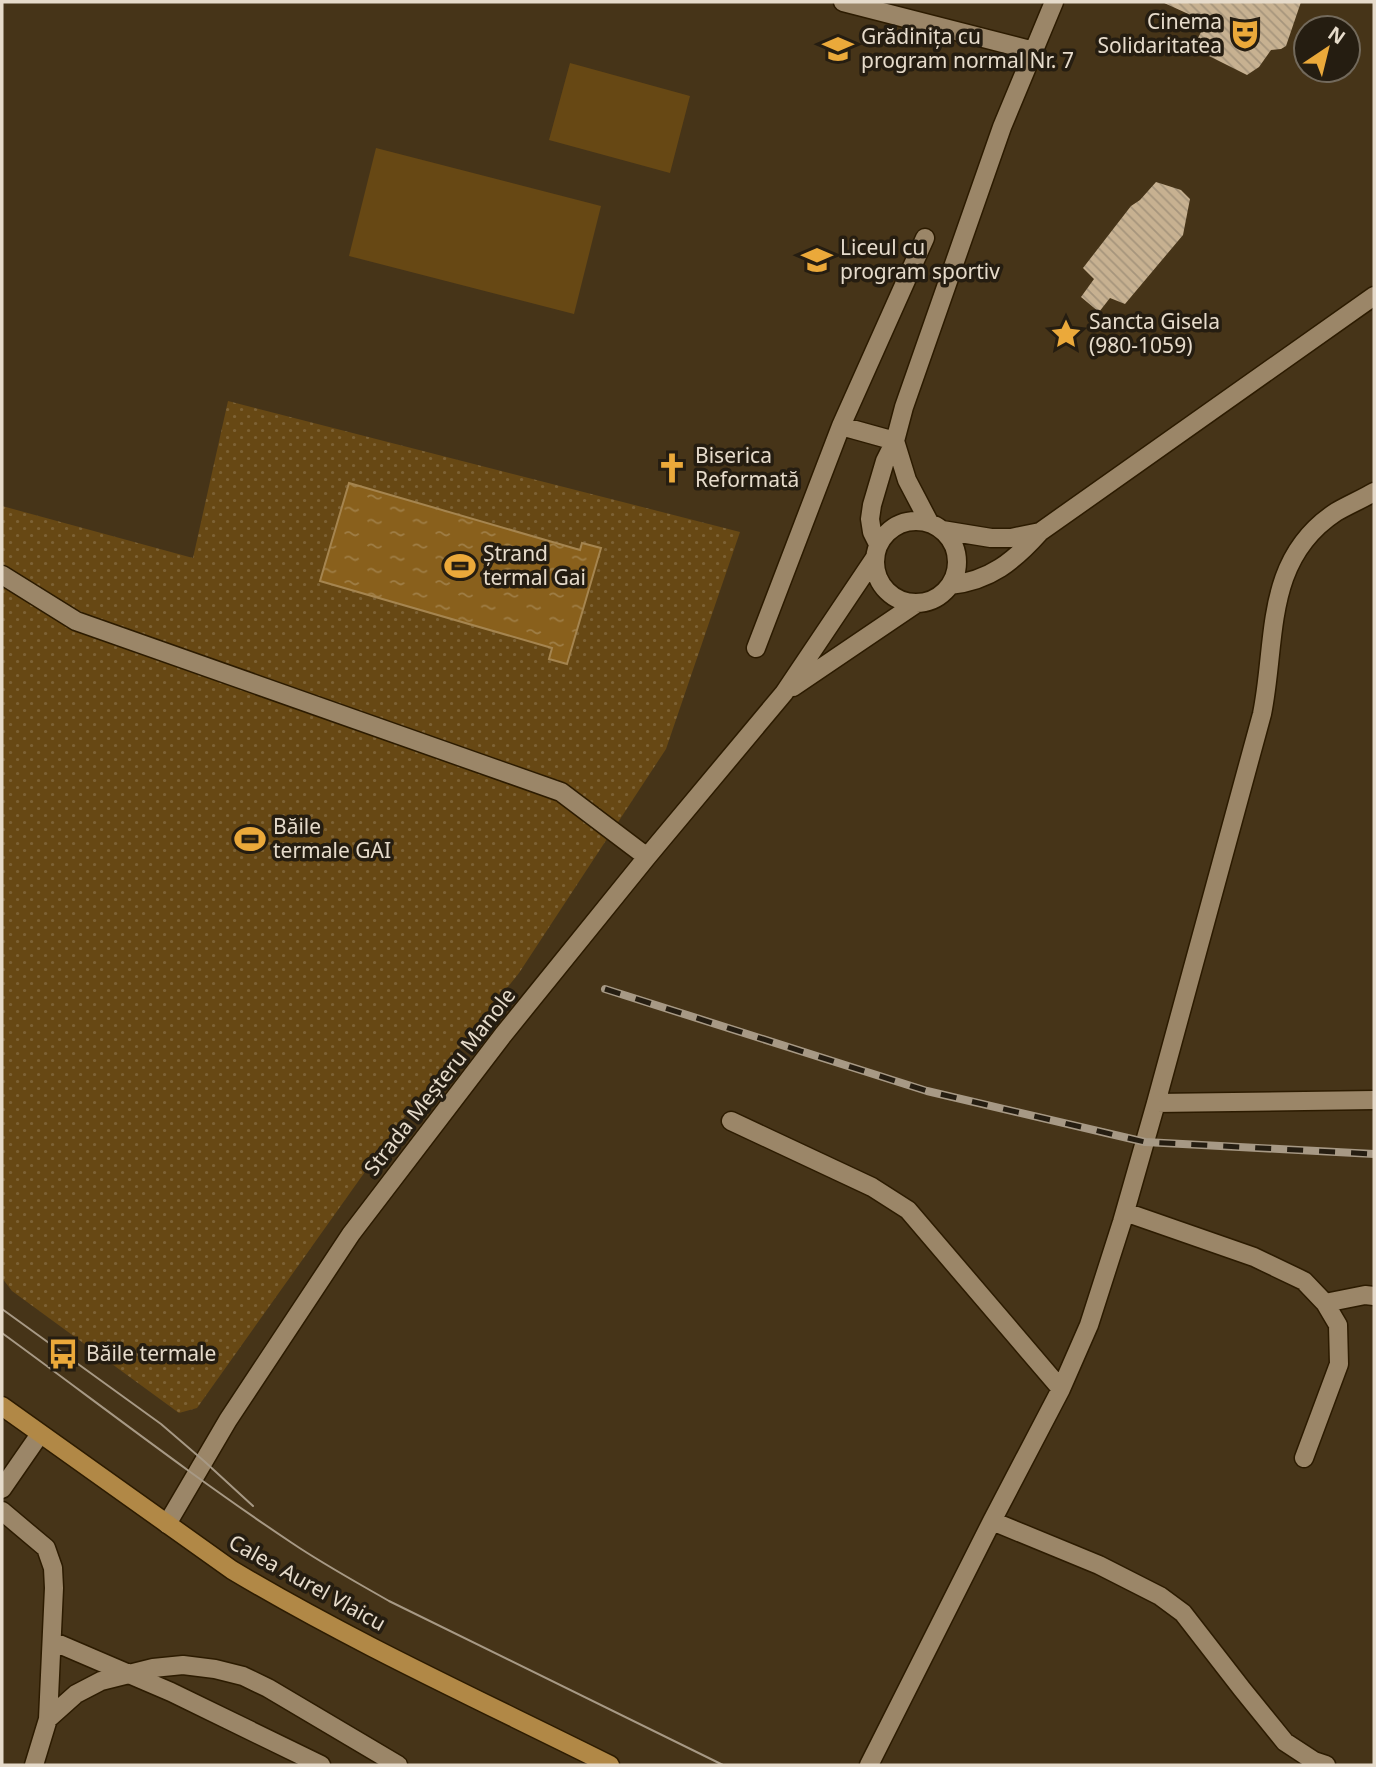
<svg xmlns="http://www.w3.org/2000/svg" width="1376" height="1767" font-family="'Noto Sans',sans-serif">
<defs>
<pattern id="grass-dots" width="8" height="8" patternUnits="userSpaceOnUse" patternTransform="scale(1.75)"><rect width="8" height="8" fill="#674814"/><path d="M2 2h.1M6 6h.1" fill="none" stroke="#7d6235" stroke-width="1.8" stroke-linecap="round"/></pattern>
<pattern id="water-ripples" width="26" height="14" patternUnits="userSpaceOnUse" patternTransform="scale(1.75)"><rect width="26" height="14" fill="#89601c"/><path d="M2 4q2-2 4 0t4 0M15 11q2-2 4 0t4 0" fill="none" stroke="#9f7e46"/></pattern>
<pattern id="building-back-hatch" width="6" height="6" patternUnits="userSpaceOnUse" patternTransform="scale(1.75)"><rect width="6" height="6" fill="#c7b191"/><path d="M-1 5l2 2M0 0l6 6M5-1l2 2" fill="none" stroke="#a6957c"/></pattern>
</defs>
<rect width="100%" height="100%" fill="#463418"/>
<path fill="url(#grass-dots)" d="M228 401 740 532 666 749 519 973 399 1124 197 1408 179 1413 12 1291 2 1278V506L193 558Z"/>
<path fill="#674814" d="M570 63 690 96 670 173 549 140Z
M376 148 601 206 574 314 349 256Z"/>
<path fill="url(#water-ripples)" stroke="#a58550" stroke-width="2" d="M349 483 580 550 582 543 601 548 567 664 549 659 552 648 320 581Z"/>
<path fill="url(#building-back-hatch)" d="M1162 2H1301L1286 46 1281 49 1271 50 1259 67 1247 75 1193 48 1206 22Z
M1156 182 1181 190 1190 199 1183 235 1125 304 1110 298 1099 312 1081 297 1094 279 1083 268 1131 206 1140 200Z"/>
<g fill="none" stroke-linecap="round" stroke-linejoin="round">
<g stroke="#2c1b00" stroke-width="21">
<path id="minor" d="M843 2 1034 51
M841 426 895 441
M895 441 907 480 929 522
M875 562a41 41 0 1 1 82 0a41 41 0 1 1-82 0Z
M942 530 991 538H1011L1040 532 1374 296
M878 544 872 532 870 519 872 505 885 461 895 441 904 407 1002 127 1054 2
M2 575 76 621 561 792 647 857
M950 585C990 581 1014 561 1040 532
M756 648 841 426 925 238
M793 687 917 603
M1156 1103 1374 1100
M731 1121 872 1187 908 1210 1061 1389
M1125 1212 1254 1257 1304 1281 1325 1303 1338 1325 1339 1364 1304 1458
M1325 1303 1365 1295 1374 1296
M2 1489 40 1434
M2 1511 46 1548 53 1568 54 1588 48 1719
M992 1521 1099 1565 1160 1596 1183 1613 1242 1689 1285 1742 1314 1761 1326 1765
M167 1524 228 1420 351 1234 503 1035 647 857 784 693 874 559
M52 1641 171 1692 321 1765
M34 1765 48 1719 76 1694 101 1681 153 1668 183 1665 215 1669 243 1676 268 1688 398 1765
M869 1765 992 1521 1061 1389 1089 1325 1122 1222 1156 1103 1262 714C1277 640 1263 560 1336 512 1348 505 1362 499 1374 492"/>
</g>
<g stroke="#2c1b00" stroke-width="21">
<path id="major" d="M2 1406 232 1570C354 1643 484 1702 610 1765"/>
</g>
<use href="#minor" stroke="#9b8668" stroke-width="18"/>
<use href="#major" stroke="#b18846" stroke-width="18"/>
<path stroke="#a79985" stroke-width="2" d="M2 1309 161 1424 204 1461 253 1506
M2 1333C98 1403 193 1477 292 1543 323 1564 356 1582 389 1601L723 1765"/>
<g stroke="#a79985" stroke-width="8">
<path id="rail" d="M605 989 927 1091 1145 1142 1374 1154"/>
</g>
<use href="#rail" stroke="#251d11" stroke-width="5" stroke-dasharray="16" stroke-linecap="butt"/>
</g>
<defs>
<g id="theatre-bare" transform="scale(2.415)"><path d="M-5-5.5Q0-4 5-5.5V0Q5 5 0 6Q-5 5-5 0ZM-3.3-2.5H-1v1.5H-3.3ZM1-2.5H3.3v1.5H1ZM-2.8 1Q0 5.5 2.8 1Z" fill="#eba93a" stroke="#251d11" stroke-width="2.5" paint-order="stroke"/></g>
<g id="school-bare" transform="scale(2.415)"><path d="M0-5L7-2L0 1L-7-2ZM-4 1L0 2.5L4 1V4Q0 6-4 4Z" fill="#eba93a" stroke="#251d11" stroke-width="2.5" paint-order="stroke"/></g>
<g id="sight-bare" transform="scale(2.415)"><path d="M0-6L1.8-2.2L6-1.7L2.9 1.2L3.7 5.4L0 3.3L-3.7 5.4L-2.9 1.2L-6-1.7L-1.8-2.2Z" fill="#eba93a" stroke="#251d11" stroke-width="2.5" paint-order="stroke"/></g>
<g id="church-bare" transform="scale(2.415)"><path d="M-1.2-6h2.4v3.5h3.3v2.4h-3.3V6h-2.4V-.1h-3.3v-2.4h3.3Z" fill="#eba93a" stroke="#251d11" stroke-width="2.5" paint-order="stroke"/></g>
<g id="stadium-bare" transform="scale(2.415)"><path d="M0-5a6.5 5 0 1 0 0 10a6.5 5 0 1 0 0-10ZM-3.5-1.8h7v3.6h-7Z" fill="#eba93a" stroke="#251d11" stroke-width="2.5" paint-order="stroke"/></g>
<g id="bus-bare" transform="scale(2.415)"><path d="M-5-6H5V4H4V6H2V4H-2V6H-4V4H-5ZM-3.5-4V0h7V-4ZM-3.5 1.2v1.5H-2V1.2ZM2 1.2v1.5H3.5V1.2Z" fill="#eba93a" stroke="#251d11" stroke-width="2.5" paint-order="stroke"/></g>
</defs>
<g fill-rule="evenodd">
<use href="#theatre-bare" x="1245" y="34"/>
<use href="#school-bare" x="838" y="49"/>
<use href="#school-bare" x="817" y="260"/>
<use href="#sight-bare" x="1066" y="334"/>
<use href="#church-bare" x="672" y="468"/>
<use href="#stadium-bare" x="460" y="566"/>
<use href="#stadium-bare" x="250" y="839"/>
<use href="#bus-bare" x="63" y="1354"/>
</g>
<g text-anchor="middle" stroke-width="7" stroke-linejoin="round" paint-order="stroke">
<g font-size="21" fill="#e6dbcb" stroke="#251d11" text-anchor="start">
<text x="1222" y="29" text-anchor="end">Cinema<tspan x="1222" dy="24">Solidaritatea</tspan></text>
<text x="861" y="44">Grădinița cu<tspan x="861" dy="24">program normal Nr. 7</tspan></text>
<text x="840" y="255">Liceul cu<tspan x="840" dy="24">program sportiv</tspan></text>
<text x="1089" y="329">Sancta Gisela<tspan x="1089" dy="24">(980-1059)</tspan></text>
<text x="695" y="463">Biserica<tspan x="695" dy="24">Reformată</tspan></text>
<text x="483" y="561">Ștrand<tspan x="483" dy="24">termal Gai</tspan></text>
<text x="273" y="834">Băile<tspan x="273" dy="24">termale GAI</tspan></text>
<text x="86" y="1361">Băile termale</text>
</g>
<g font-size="21" fill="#e6dbcb" stroke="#251d11">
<text transform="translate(440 1082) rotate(-52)" y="7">Strada Meșteru Manole</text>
<text transform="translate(307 1583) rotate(29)" y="7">Calea Aurel Vlaicu</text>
</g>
</g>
<rect width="1376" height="1767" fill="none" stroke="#e6dbcb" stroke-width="7"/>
<g transform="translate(1327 49) rotate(35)"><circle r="33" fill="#251d11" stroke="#72695b" stroke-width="2"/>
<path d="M0-5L12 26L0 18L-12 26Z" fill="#eba93a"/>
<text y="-10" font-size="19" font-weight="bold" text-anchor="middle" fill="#e6dbcb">N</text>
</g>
</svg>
